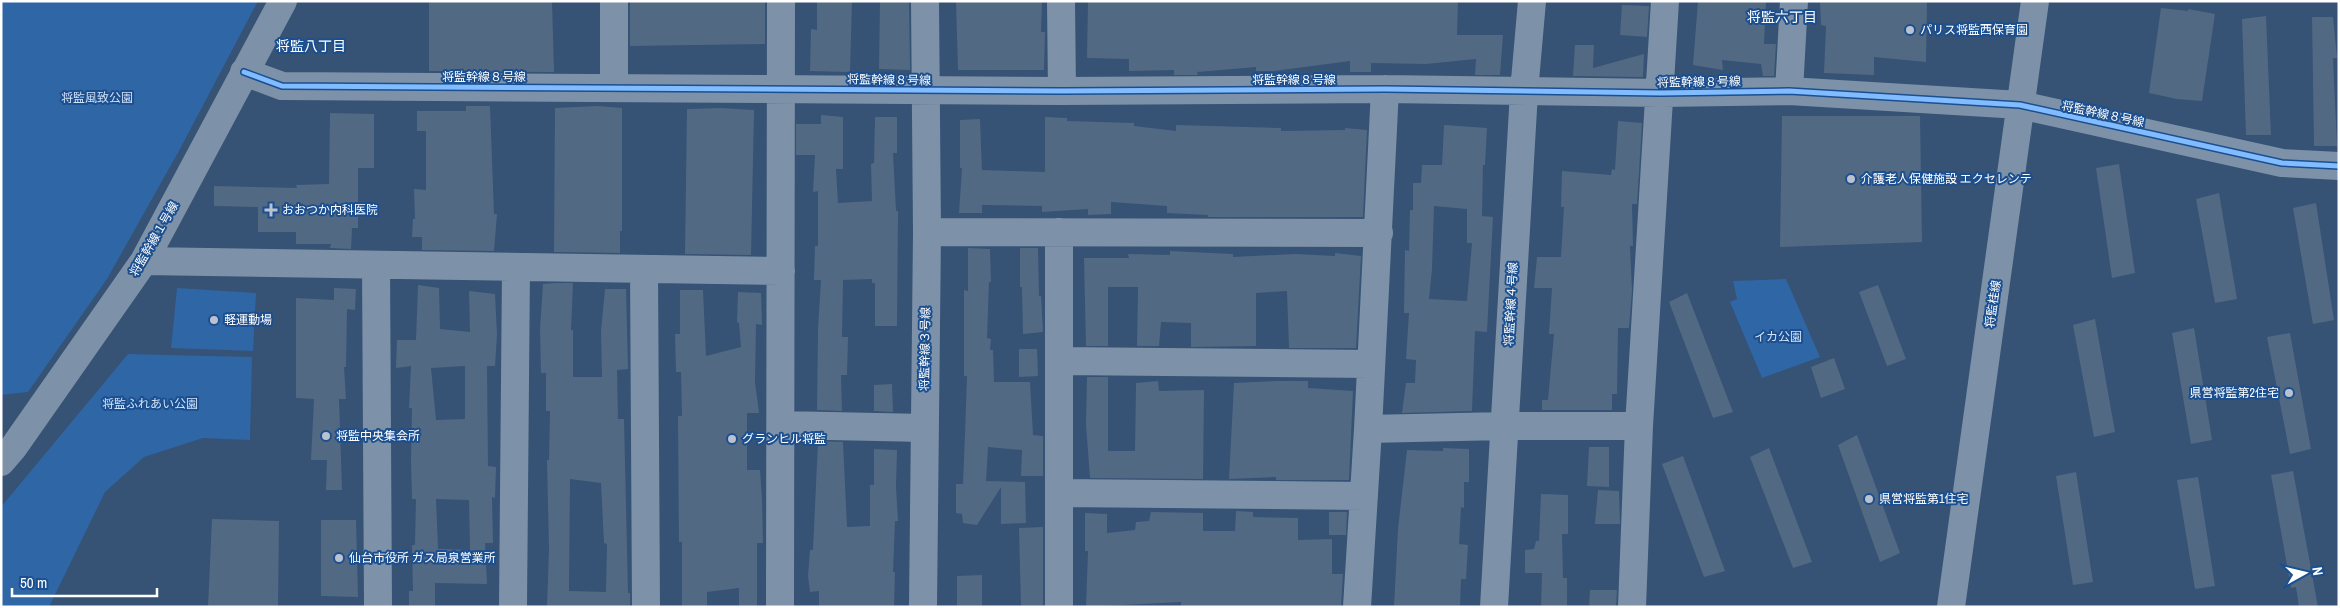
<svg xmlns="http://www.w3.org/2000/svg" width="2340" height="608" font-family="'Archivo Narrow','Noto Sans JP',sans-serif">
<rect width="100%" height="100%" fill="#365274"/>
<path fill="#2f66a5" d="M1 1H258L180 149 107 279 28 392 1 395Z
M1786 279 1820 357 1762 378 1730 302 1737 299 1733 281Z
M177 288 256 293 253 351 171 348Z
M128 354 252 357 250 440 203 438 144 457 105 492 49 607H1V507Z"/>
<path fill="#526984" fill-rule="evenodd" d="M429 1H552L554 72 429 71Z
M630 1H765V44L630 46Z
M817 1H852L850 72 810 71 811 29 817 30Z
M880 1H909L910 70 879 69Z
M956 1H1042L1041 32H1045L1044 70H958Z
M1088 1H1458L1457 35H1503L1500 75H1475L1476 59 1426 64 1371 63V72H1350V61L1274 71H1256V67L1197 72 1198 75H1174V70L1129 71V59L1087 58Z
M1698 1H1766L1764 44H1776L1774 76H1763L1761 64 1722 60 1723 70 1693 65Z
M1820 1H1927L1926 62 1874 57V75L1824 73 1826 26 1821 25Z
M1622 5 1649 6 1647 37 1620 35Z
M2161 8 2188 11V9L2215 14 2202 101 2177 99 2149 93Z
M2266 16 2271 135H2246L2242 19Z
M2312 17H2333L2337 58H2333L2337 146H2314Z
M1575 45H1594L1593 68 1644 54 1643 77 1573 76Z
M466 106H490L494 214H497L494 251 422 250V237H412L413 219H415L414 189 426 190V131H417V111H466Z
M597 106 622 108V231H620V253L554 252 555 108Z
M721 108 754 110 751 255 685 254 687 109Z
M330 113 374 114V168H358V228H352L351 249 330 248 331 244H296V232H258V207L214 206V186L297 188 296 185 329 184Z
M821 115 843 117V169H836L838 203 872 201 871 164 874 163 875 117H897V153H893L896 211H898L897 326H875V283H872V279L843 280 842 337H848L847 375H841L842 411 817 410 818 329 821 280H814L815 246H818V191L813 192 815 155H796V124H821Z
M1782 116H1920L1922 242 1780 247Z
M1045 117 1067 118V121L1134 123V126L1176 131V125L1281 128V131L1345 130V128L1367 130 1363 217H1208V215L1167 213V206L1111 202V214L1088 215V209L1042 212V206L982 205V213H959L962 168H960V120L980 119 982 170 1045 172Z
M1618 121 1642 123 1637 204H1632L1633 246H1630L1632 291 1629 328H1618L1617 394H1612V410H1542V400H1548L1554 334H1549L1552 288H1534L1537 257H1561L1564 207H1561L1562 171 1611 175 1612 169 1615 170Z
M1444 125 1487 128 1485 165H1483L1482 216 1493 217 1487 332 1475 331 1472 411 1402 413 1406 383H1415L1416 360 1406 359 1409 313H1404L1405 250 1409 251 1410 210H1413V183H1421L1422 165H1442ZM1434 206 1467 209V243H1472L1467 301 1429 299 1432 269Z
M2119 164 2135 273 2112 278 2096 168Z
M2219 193 2237 299 2215 303 2196 199Z
M2316 203 2334 320 2313 324 2293 208Z
M968 248 990 249 991 282H989L987 338 991 339 990 350H993L994 382H1030L1033 435 1043 436V476H1021L1022 450 988 447 986 481 1025 482 1026 523 1001 524V487L977 525 963 523 962 514 956 513V484H963L965 434 967 376H964V290L968 291Z
M1020 248H1038L1039 296H1041L1043 332 1023 334 1022 287H1020Z
M1170 251 1233 254V257L1295 254 1335 256V253L1361 256 1356 348H1289L1287 291 1256 293V346L1191 347V323L1161 322 1159 346H1137L1138 287H1108V346H1086L1084 258H1129L1128 254 1170 255Z
M554 283H573L571 330H573V377H602L601 331 605 289H626L628 369 617 370 618 419H624L628 593H630V607H547L549 549 547 460H549L550 411H546V373H541L540 329 543 284ZM570 479 601 483 604 543 607 544 606 592 569 591Z
M418 285 439 288 440 329 470 332 469 291 495 294 497 334 495 366H487L488 466 496 467 495 498 492 497 493 543H485L487 584 435 583V607H409V591H413L412 545H415L416 499H412L411 460 412 408H409L411 366 396 368 397 340H416ZM465 366V419L436 420 431 368ZM436 499 469 500 470 550 438 549Z
M1878 285 1906 359 1887 366 1859 292Z
M334 288 356 289 355 310 347 309 346 367H344L346 399H339L342 490H326L327 460H311L314 399 296 398V298L334 300Z
M680 290H703L706 356 741 347 739 323 737 322 738 292 761 293 762 325 756 324 755 382 759 413H747V470H760L762 499 763 543H757V607H739V588L707 592V607H682V542H679L678 416H682L681 372H676L675 334H680Z
M1687 293 1733 412 1713 418 1669 302Z
M2095 319 2115 432 2094 437 2073 325Z
M2194 328 2212 440 2191 444 2172 333Z
M2290 333 2311 449 2290 454 2267 337Z
M1019 349H1037L1038 376 1019 377Z
M1834 358 1845 389 1821 398 1811 367Z
M1087 377H1108V451H1135L1136 383 1158 381 1159 391 1204 390 1203 479 1090 478 1086 425Z
M1276 381H1308V388L1353 391 1349 480H1276V477L1229 479 1234 383Z
M892 384 893 412 874 411V385Z
M1857 435 1900 553 1880 562 1838 445Z
M818 441 843 442 847 527 870 526V485H874V449L897 450 896 487 898 521H895L893 572H895L894 607H819V591L810 592 808 576 810 550H813Z
M1589 447H1609V487L1587 486Z
M1443 448 1469 449V482H1464V508L1461 507 1459 544 1468 545 1466 579H1461L1460 607H1394L1398 529 1407 450 1443 451Z
M1769 448 1812 562 1793 568 1750 457Z
M1683 456 1725 571 1704 577 1662 464Z
M2293 471 2318 607H2299L2296 587 2291 588 2271 475Z
M2076 472 2093 582 2073 585 2056 476Z
M2198 477 2215 586 2195 589 2177 480Z
M1598 490 1619 491 1620 524H1595Z
M1541 494 1568 495V534H1562L1563 578H1567V607H1541L1542 573H1525V550L1534 549 1536 541H1539Z
M1236 511 1253 512V517L1298 518V540L1332 539V574H1343L1341 607H1181V602L1086 607 1088 551H1085V513L1107 514V533L1135 530 1136 522 1149 521 1151 512 1203 513V531H1235Z
M1329 512H1347L1346 535H1329Z
M212 519 279 521 278 607H208Z
M321 520H356L358 597 321 596Z
M1043 527V607H1021L1019 528Z
M982 575V607H957V576Z
M1590 590H1617L1616 607H1589Z"/>
<g fill="none" stroke-linecap="round" stroke-linejoin="round">
<path stroke="#7d92a8" stroke-width="28" d="M1061 1 1062 91
M244 72 282 86 1062 91 1385 89 1661 93 1789 91 2020 105 2282 163 2339 166
M614 87V1
M1789 91 1794 1
M927 232 1379 233
M144 261 781 271
M376 265 378 607
M644 269 646 607
M1060 361 1370 364
M781 425 925 428
M1368 429 1504 426H1639
M1 462 13 448 144 261 283 1
M1059 493 1364 496
M513 607 516 267
M780 607 781 1
M923 607 927 232 925 1
M1059 607V232
M1357 607 1368 429 1385 89
M1494 607 1524 92 1532 1
M1632 607 1639 426 1665 1
M1951 607 2035 1"/>
<g stroke="#1b4f8f" stroke-width="8">
<path id="cycleway" d="M244 72 282 86 1062 91 1385 89 1661 93 1789 91 2020 105 2282 163 2339 166"/>
</g>
<use href="#cycleway" stroke="#80bcff" stroke-width="5"/>
</g>
<g fill="#b9c2ce" stroke="#1b4f8f" stroke-width="2">
<circle cx="1910" cy="30" r="5"/>
<circle cx="1851" cy="179" r="5"/>
<path d="M268.5 202.5h5v5h5v5h-5v5h-5v-5h-5v-5h5z"/>
<circle cx="214" cy="320" r="5"/>
<circle cx="2289" cy="393" r="5"/>
<circle cx="326" cy="436" r="5"/>
<circle cx="732" cy="439" r="5"/>
<circle cx="1869" cy="499" r="5"/>
<circle cx="339" cy="558" r="5"/>
</g>
<g text-anchor="middle" stroke-width="4" stroke-linejoin="round" paint-order="stroke">
<g font-size="12" fill="#fff" stroke="#1b4f8f" text-anchor="start">
<text x="1920" y="34">パリス将監西保育園</text>
<text x="1861" y="183">介護老人保健施設 エクセレンテ</text>
<text x="282" y="214">おおつか内科医院</text>
<text x="224" y="324">軽運動場</text>
<text x="2279" y="397" text-anchor="end">県営将監第2住宅</text>
<text x="336" y="440">将監中央集会所</text>
<text x="742" y="443">グランヒル将監</text>
<text x="1879" y="503">県営将監第1住宅</text>
<text x="349" y="562">仙台市役所 ガス局泉営業所</text>
</g>
<g font-size="12" fill="#fff" stroke="#1b4f8f">
<text x="484" y="81">将監幹線８号線</text>
<text transform="translate(889 80) rotate(1)" y="4">将監幹線８号線</text>
<text x="1294" y="84">将監幹線８号線</text>
<text transform="translate(1699 82) rotate(-1)" y="4">将監幹線８号線</text>
<text transform="translate(2103 114) rotate(12)" y="4">将監幹線８号線</text>
<text transform="translate(154 239) rotate(-60)" y="4">将監幹線１号線</text>
<text transform="translate(1511 304) rotate(-87)" y="4">将監幹線４号線</text>
<text transform="translate(1993 304) rotate(-82)" y="4">将監桂線</text>
<text transform="translate(925 349) rotate(-89)" y="4">将監幹線３号線</text>
</g>
<g font-size="12" fill="#cfe3fa" stroke="#1b4f8f">
<text x="97" y="102">将監風致公園</text>
<text x="1778" y="341">イカ公園</text>
<text x="150" y="408">将監ふれあい公園</text>
</g>
<g font-size="14" fill="#fff" stroke="#1b4f8f">
<text x="1782" y="22">将監六丁目</text>
<text x="311" y="51">将監八丁目</text>
</g>
</g>
<rect width="2340" height="608" fill="none" stroke="#ffffff" stroke-width="5"/>
<g transform="translate(2305 573) rotate(82)" stroke="#1b4f8f" stroke-width="4" paint-order="stroke">
<path d="M0-4L9 19L0 12L-9 19Z" fill="#ffffff"/>
<text y="-8" font-size="14" font-weight="bold" text-anchor="middle" fill="#ffffff">N</text>
</g>
<path d="M12 588v8h145v-8" fill="none" stroke="#ffffff" stroke-width="2.5"/>
<text x="20" y="588" font-size="15" fill="#ffffff" stroke="#1b4f8f" stroke-width="4" paint-order="stroke">50 m</text>
</svg>
